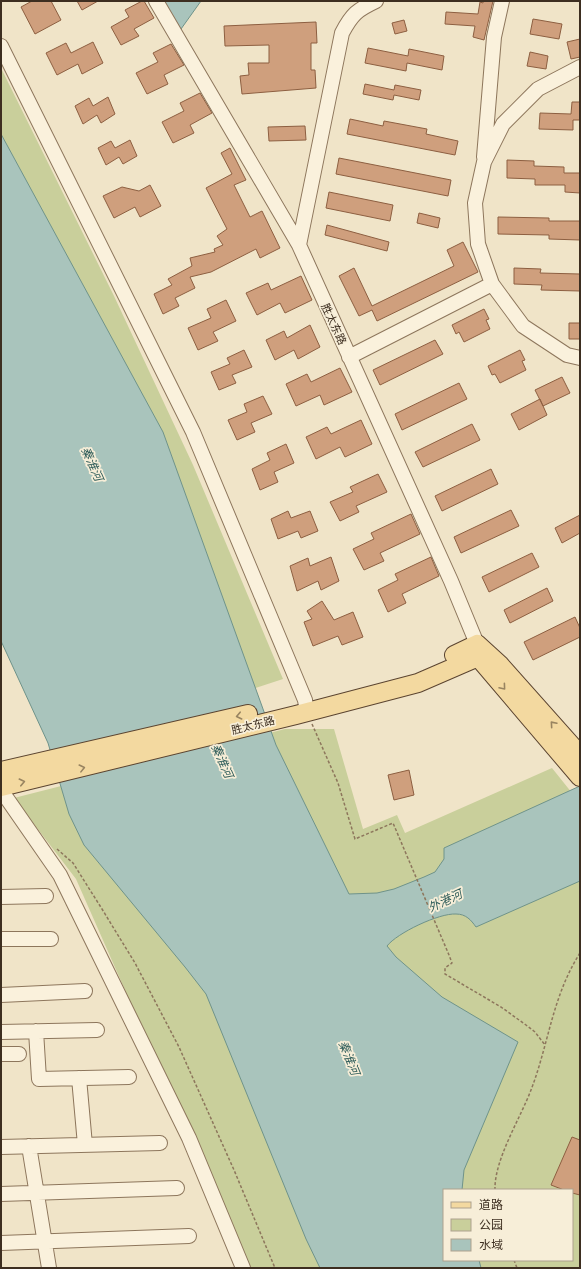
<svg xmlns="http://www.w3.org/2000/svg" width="581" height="1269" font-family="'PT Serif','Noto Sans SC',serif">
<rect width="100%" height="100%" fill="#f0e4c8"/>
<path fill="#c9cf9b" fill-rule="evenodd" d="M1 68 114 296 193 465 283 679 246 691 1 562Z
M285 729H334L363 829 397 815 405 833 552 768 580 803V1268H251L204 1158 140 1024 76 879 14 798ZM444 1190H572V1260H444Z"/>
<path fill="#a9c4bc" stroke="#6f938a" d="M156 1H201L176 36Z
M1 134 163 432 276 745 349 894 377 893 394 889 424 877 435 872 444 859V848L580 786V881L476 927C471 920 466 914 456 914 439 913 397 933 387 946L396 957 442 997 518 1042 464 1170 462 1190H444V1260H479L481 1268H320L306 1239 206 994 185 967 84 845 69 814 48 743 1 641Z"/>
<path fill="#cf9f7d" stroke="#8d5f41" d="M32 1H51L61 20 35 34 21 7Z
M77 1H98L82 10Z
M142 1H144L154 18 134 29 139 36 121 45 111 27 129 17 125 10Z
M483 1H493L484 40 473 37 475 26 445 24 446 12 478 14 480 2 483 3Z
M533 19 562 24 559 39 530 34Z
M404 20 407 31 395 34 392 23Z
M316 22 317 43H311V70H315L316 88 242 94 240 76 249 75 248 63H269V45L225 46 224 26Z
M580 39V57L571 59 567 42Z
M93 42 103 63 82 74 78 64 57 75 46 53 66 43 71 53Z
M171 44 184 65 164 75 168 84 147 94 136 73 158 62 153 53Z
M368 48 408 56 409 49 444 56 442 70 407 63 406 71 365 63Z
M530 52 548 56 546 69 527 66Z
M365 84 394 90 395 85 421 90 419 100 394 95 393 100 363 94Z
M200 93 212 113 190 125 194 133 173 143 162 122 184 111 180 103Z
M108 97 115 114 101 123 97 115 83 124 75 106 89 98 93 106Z
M572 102H580V120H573V130L539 129 540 113 571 114Z
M350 119 383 126 384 121 427 129 426 134 458 141 455 155 347 134Z
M305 126 306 140 269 141 268 127Z
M130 140 137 156 123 164 119 157 106 165 98 148 111 141 115 148Z
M230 148 246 180 234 185 250 217 262 211 280 248 260 258 256 249 211 272 190 277 195 288 175 298 179 306 163 314 154 294 172 285 168 279 192 266 190 258 215 252 214 249 223 245 217 236 227 229 206 188 232 174 221 153Z
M339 158 451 180 448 196 336 174Z
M507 160 534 161V166L564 167V173H580V193L565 192V185H535V179L507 178Z
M150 185 161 206 140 217 135 207 114 218 103 196 122 187 139 191Z
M329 192 393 205 390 221 326 208Z
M419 213 440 218 438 228 417 223Z
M498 217 549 218V221H580V240L549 239V235L498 234Z
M327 225 389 242 387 251 325 235Z
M463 242 478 272 377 321 372 310 359 316 339 276 354 268 372 306 454 266 447 250Z
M514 268 541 269 540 273 580 274V291L541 290 542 285 514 284Z
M301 276 312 300 285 313 280 303 257 315 246 293 268 283 271 290Z
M226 300 236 321 213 332 218 341 198 350 188 328 211 318 207 309Z
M484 309 489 319 486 320 490 329 464 342 459 332 456 334 452 325Z
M569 323H580V339H569Z
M310 325 320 347 298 359 294 350 275 360 266 340 284 331 287 338Z
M435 340 443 354 380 385 373 370Z
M244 350 252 367 232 375 236 383 219 390 211 372 230 364 227 358Z
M520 350 525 360 522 361 526 370 500 383 495 374 492 375 488 366Z
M340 368 352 392 324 405 320 395 296 406 286 384 307 374 311 382Z
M562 377 570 393 543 406 535 390Z
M459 383 467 399 402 430 395 414Z
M263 396 272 414 251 423 255 432 237 440 228 420 247 412 244 404Z
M540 399 547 415 519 430 511 414Z
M361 420 372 444 345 457 340 447 316 459 306 437 327 427 331 434Z
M472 424 480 440 423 467 415 452Z
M286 444 294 463 274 472 278 482 260 490 252 469 270 460 267 453Z
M491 469 498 484 442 511 435 496Z
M378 474 387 492 356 506 359 512 340 521 330 502 353 492 350 487Z
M511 510 519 526 461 553 454 537Z
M288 511 291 518 310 511 318 531 301 538 298 531 278 539 271 519Z
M411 514 420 534 380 553 384 561 364 570 353 549 374 539 371 533Z
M580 515V533L562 543 555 528Z
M532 553 539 567 489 592 482 577Z
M331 557 339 581 321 590 318 581 297 591 290 566 308 558 310 566Z
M431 557 439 576 402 594 406 603 388 612 378 590 398 580 395 574Z
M547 588 553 601 510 623 504 610Z
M322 601 334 620 353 612 363 637 342 645 338 636 313 646 304 622 312 619 307 611Z
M575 617 580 628V637L533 660 524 642Z
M409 770 414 795 394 800 388 775Z
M572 1137 580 1140V1195L572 1193V1190H564L551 1185Z"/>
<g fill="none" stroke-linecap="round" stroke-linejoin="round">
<g stroke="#8d765c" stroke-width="16">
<path id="minor" d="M156 1 299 245 451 581 477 644 478 653
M1 46 193 432 305 700 307 712
M580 67 538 89 503 124 484 162 475 203 478 244 492 284 523 326 567 355 580 358
M484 157 494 37 502 1
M299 245 342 33C352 14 357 10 376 1
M349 357 492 284
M1 790 60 875 189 1138 243 1268
M1 897 46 896
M1 939H51
M1 995 85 991
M36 1031 39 1079 129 1077
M1 1032 97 1030
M1 1054H19
M79 1078 85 1145
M29 1146 49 1268
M1 1147 160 1143
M1 1194 177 1188
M1 1243 189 1236"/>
</g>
<g stroke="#5b4430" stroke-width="20">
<path id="major" d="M454 655 477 644 500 665 580 755
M1 771 248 714
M1 787 296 715 418 683 478 657 580 777"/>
</g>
<path stroke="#8d765c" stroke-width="1.5" stroke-dasharray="3 2" stroke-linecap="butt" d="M312 724 338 783 355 839 393 823 449 955 452 963 445 968V974L501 1007 526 1025 535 1032 545 1045
M57 849 73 863 102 909 135 963 179 1047 234 1170 275 1268
M495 1190C494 1160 520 1119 531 1090 549 1043 552 997 580 953
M514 1260 517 1268"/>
<use href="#minor" stroke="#faf1dc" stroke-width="14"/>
<use href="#major" stroke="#f3d9a0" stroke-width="18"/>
</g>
<defs><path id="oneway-chevron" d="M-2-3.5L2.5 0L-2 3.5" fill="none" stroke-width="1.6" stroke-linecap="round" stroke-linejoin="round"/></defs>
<g stroke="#988460">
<use href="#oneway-chevron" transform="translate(503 687) rotate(50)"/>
<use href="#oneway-chevron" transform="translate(239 716) rotate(167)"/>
<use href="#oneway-chevron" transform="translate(553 724) rotate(-131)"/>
<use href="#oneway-chevron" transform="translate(82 768) rotate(-14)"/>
<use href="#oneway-chevron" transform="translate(22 782) rotate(-13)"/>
</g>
<g text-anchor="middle" stroke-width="3.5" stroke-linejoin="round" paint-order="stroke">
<g font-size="11" fill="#3d2e20" stroke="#f7eed8">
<text transform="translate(334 324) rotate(65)" y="4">胜太东路</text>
<text transform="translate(253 725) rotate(-14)" y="4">胜太东路</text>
</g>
<g font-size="12" font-style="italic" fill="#2f5d5a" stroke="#f7eed8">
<text transform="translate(92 464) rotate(66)" y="4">秦淮河</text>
<text transform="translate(222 761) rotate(66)" y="4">秦淮河</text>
<text transform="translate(445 901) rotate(-25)" y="4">外港河</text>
<text transform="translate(349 1058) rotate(68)" y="4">秦淮河</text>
</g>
</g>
<rect width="581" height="1269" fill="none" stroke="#3d2e20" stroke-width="4"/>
<rect x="443" y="1189" width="130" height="72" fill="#f7eed8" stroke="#ada18e"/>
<rect x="451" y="1202" width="20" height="6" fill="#f3d9a0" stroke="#ada18e"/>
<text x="479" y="1209" font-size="12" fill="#3d2e20">道路</text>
<rect x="451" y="1219" width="20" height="12" fill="#c9cf9b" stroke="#ada18e"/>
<text x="479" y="1229" font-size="12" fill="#3d2e20">公园</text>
<rect x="451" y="1239" width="20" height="12" fill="#a9c4bc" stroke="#ada18e"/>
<text x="479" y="1249" font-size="12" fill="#3d2e20">水域</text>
</svg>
